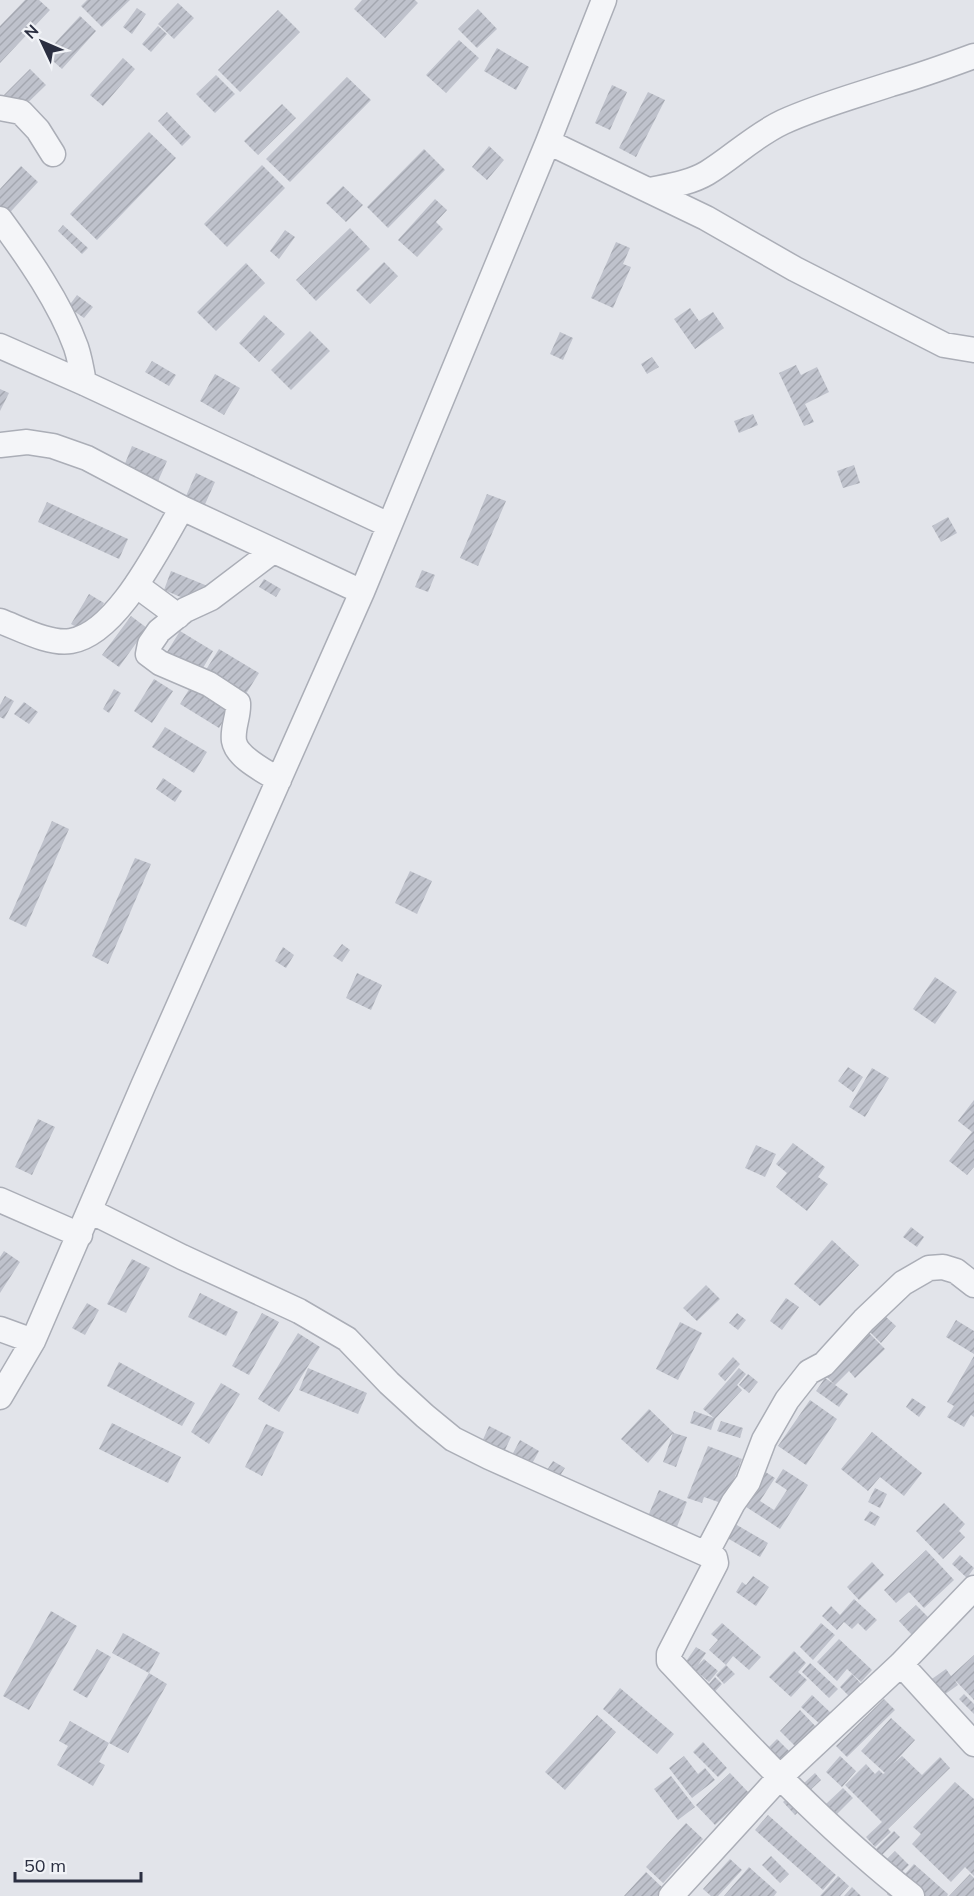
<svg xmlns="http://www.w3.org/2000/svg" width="974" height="1896" font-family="Mulish,sans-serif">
<defs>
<pattern id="building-hatch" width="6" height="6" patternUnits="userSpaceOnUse" patternTransform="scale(1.5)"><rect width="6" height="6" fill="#bfc2cc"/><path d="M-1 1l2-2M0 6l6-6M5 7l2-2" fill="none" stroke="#a4a7b0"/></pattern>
</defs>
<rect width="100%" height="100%" fill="#e2e4ea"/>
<path fill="url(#building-hatch)" d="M25 0H39L50 10 0 63V26Z
M87 0H130L102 27 81 6Z
M362 0H415L418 3 385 38 354 9Z
M178 3 194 18 174 39 158 24Z
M137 8 146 14 132 34 123 27Z
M478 9 497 29 477 48 458 29Z
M278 10 300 32 240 92 218 70Z
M80 16 96 31 62 69 45 54Z
M158 26 167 34 151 52 142 44Z
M459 40 479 58 446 93 426 75Z
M497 48 529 67 516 90 484 71Z
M123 58 135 69 103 106 90 95Z
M30 69 46 85 8 122 0 114V99Z
M216 75 235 94 215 113 196 94Z
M347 77 371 100 290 182 266 159Z
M612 85 627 92 610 130 595 123Z
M648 92 665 100 636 157 619 148Z
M282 104 296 118 258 155 244 141Z
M167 112 191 137 182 146 158 121Z
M149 132 176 158 97 240 70 214Z
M489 146 504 160 487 180 472 167Z
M424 149 445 170 388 228 367 207Z
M262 165 285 188 227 247 204 224Z
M21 166 38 182 3 220 0 218V189Z
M343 186 363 205 346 222 326 203Z
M435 199 447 210 436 222 443 229 417 257 398 240Z
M63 225 88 248 82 254 58 231Z
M350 228 370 249 316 301 296 280Z
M285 230 295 237 279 259 270 251Z
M616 242 630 248 623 264 631 267 613 308 591 298Z
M384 262 398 276 370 304 356 290Z
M246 263 265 283 216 331 197 312Z
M77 295 93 307 84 318 68 307Z
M690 308 699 321 713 312 724 328 695 349 674 319Z
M264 315 285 334 259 362 239 343Z
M310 331 330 351 291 390 271 370Z
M560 332 573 338 563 360 550 354Z
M652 357 659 367 647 374 641 364Z
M152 361 176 375 169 386 145 372Z
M796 365 801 375 817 367 829 392 805 404 814 422 804 426 779 373Z
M215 374 240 388 224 415 200 401Z
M0 389 9 393 0 411Z
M753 414 758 425 739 433 734 421Z
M132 446 167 461 158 481 124 466Z
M854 465 860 483 843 488 837 471Z
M196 473 215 482 202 511 183 503Z
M487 494 506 501 478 566 460 558Z
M47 502 128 539 119 559 38 522Z
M948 517 957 533 941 542 932 526Z
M422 570 435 575 428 592 415 587Z
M171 571 210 587 202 606 164 590Z
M264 579 281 589 276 597 259 587Z
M89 594 104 603 87 633 71 624Z
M131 616 147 628 119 667 102 655Z
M180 631 213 651 200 673 167 652Z
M219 649 259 673 244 697 204 673Z
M154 679 173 691 152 723 134 711Z
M193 683 232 707 219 728 180 704Z
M114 689 121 693 109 713 103 709Z
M5 696 14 701 4 719 0 717V705Z
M24 702 38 712 29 724 14 714Z
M165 727 207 752 194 773 152 747Z
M163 778 182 791 175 802 156 789Z
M52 821 69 829 26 927 9 919Z
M135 858 151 864 108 964 92 956Z
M410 871 432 881 417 914 395 903Z
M342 944 350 950 342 962 333 956Z
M283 947 294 955 286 968 275 961Z
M357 973 382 985 371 1010 346 998Z
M935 977 957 992 935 1024 913 1009Z
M848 1067 863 1077 853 1092 838 1081Z
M872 1068 889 1078 865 1117 849 1107Z
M974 1100V1167L967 1175 949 1161 972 1132 958 1121Z
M38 1119 55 1127 32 1175 15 1167Z
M793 1143 825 1167 818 1177 828 1184 807 1211 776 1187 787 1173 776 1164Z
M756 1145 776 1154 765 1177 745 1168Z
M911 1227 924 1237 917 1247 903 1237Z
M832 1240 859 1265 820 1306 794 1284Z
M4 1251 20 1262 0 1293V1257Z
M132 1259 150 1268 126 1313 107 1304Z
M706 1285 720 1299 697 1321 683 1308Z
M200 1293 238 1312 226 1336 188 1317Z
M786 1298 799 1307 782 1330 770 1321Z
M87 1303 99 1310 85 1335 72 1328Z
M262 1313 279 1322 249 1375 232 1366Z
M737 1313 746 1320 738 1330 729 1323Z
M885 1316 896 1326 881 1343 870 1332Z
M956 1320 974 1331V1354L946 1337Z
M680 1322 702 1333 678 1380 656 1369Z
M867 1331 885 1349 855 1378 849 1371 835 1385 848 1394 839 1407 816 1391 825 1378 834 1384 824 1374Z
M298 1333 320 1347 279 1412 258 1399Z
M974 1356V1417L971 1415 964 1427 947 1417 954 1406 947 1402Z
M733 1357 740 1364 725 1381 718 1374Z
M119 1362 195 1403 182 1426 107 1386Z
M308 1368 367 1393 358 1414 299 1390Z
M739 1368 746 1374 737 1385 742 1390 715 1419 711 1430 690 1423 694 1411 714 1418 703 1409Z
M748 1374 758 1382 749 1393 739 1385Z
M221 1383 240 1394 209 1444 191 1432Z
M912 1398 926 1407 919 1417 906 1407Z
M810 1400 837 1419 806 1465 778 1446Z
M649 1409 674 1433 687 1437 676 1467 663 1462 673 1433 648 1463 621 1439Z
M721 1421 743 1428 740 1438 717 1431Z
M112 1423 181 1457 168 1483 99 1449Z
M266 1424 284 1432 262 1476 245 1467Z
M489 1426 511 1437 499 1463 477 1453Z
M872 1432 922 1473 904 1496 880 1477 868 1491 841 1469Z
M520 1440 539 1451 523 1480 504 1470Z
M708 1446 742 1459 724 1504 704 1497 702 1503 687 1498Z
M553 1461 565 1468 551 1489 539 1482Z
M761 1469 775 1478 760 1501 774 1510 787 1490 775 1482 783 1469 808 1485 780 1529 740 1503Z
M875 1488 887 1494 880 1508 868 1502Z
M659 1490 687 1502 670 1544 646 1521Z
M944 1503 965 1524 959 1531 965 1537 943 1559 916 1531Z
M870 1511 880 1517 875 1526 864 1520Z
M730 1521 768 1543 760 1557 722 1535Z
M926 1550 954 1580 924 1608 909 1592 896 1603 884 1590Z
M960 1555 974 1568 967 1578 952 1564Z
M872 1562 884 1575 859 1600 847 1587Z
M753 1576 769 1587 756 1606 736 1592 742 1582 746 1585Z
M854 1599 877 1620 866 1631 858 1623 852 1629 844 1622 837 1630 822 1616 831 1606 840 1615Z
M916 1605 929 1618 912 1635 899 1621Z
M51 1611 77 1626 29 1710 3 1696Z
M722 1623 761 1657 749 1670 733 1656 726 1665 709 1650 718 1640 711 1634Z
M821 1623 835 1635 813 1660 800 1647Z
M123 1633 160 1653 149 1673 112 1653Z
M839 1639 872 1670 861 1682 847 1669 837 1681 817 1662Z
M696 1647 706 1653 698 1665 704 1659 718 1671 709 1682 695 1670 694 1671 709 1684 715 1677 722 1684 708 1699 680 1670Z
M97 1649 111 1657 87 1698 73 1690Z
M794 1651 806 1663 798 1672 807 1680 791 1697 769 1677Z
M974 1655V1700L954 1679 958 1685 941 1697 929 1681 946 1669 951 1676Z
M810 1663 838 1689 829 1698 802 1672Z
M726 1665 735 1674 724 1684 716 1675Z
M149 1673 167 1684 128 1753 109 1743Z
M852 1674 862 1685 850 1697 840 1687Z
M620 1688 674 1734 657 1754 603 1709Z
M964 1694 974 1704V1714L959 1699Z
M812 1695 831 1713 820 1724 801 1707Z
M884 1699 895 1710 847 1757 836 1746Z
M800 1710 819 1730 799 1750 780 1731Z
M597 1715 616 1732 565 1790 545 1772Z
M891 1718 915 1740 893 1764 902 1756 922 1775 940 1757 950 1768 888 1829 891 1832 875 1847 866 1837 882 1822 845 1785 866 1764 875 1774 879 1770 883 1774 885 1773 861 1751Z
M70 1721 109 1743 99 1762 105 1765 93 1786 57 1765 68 1746 59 1741Z
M777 1739 794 1756 777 1772 760 1756Z
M703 1742 727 1768 718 1777 693 1752Z
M684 1756 698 1774 705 1768 715 1780 692 1798 669 1768Z
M840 1756 856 1771 842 1787 826 1772Z
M730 1773 749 1793 715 1825 696 1805Z
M815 1773 821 1780 802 1798 807 1804 795 1815 783 1802Z
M671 1776 695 1807 678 1820 654 1789Z
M955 1782 974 1799V1876L965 1867 951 1882 912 1844 921 1834 913 1827Z
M843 1788 853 1798 836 1815 826 1804Z
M768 1815 836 1875 823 1890 755 1830Z
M686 1823 703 1839 663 1883 646 1867Z
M894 1831 900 1837 882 1855 876 1849Z
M895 1851 909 1865 885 1888 872 1874Z
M771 1856 789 1874 780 1883 762 1865Z
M730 1859 742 1870 718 1896H711L703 1889Z
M914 1864 948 1894 947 1896H889L887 1894Z
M749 1867 777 1892 774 1896H724Z
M646 1872 664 1889 657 1896H624Z
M970 1874 974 1878V1896H949Z
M838 1876 849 1886 840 1896H820Z
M852 1887 861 1896H844Z"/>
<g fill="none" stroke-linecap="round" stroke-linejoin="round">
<g stroke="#abaeb7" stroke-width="27">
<path id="minor" d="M0 108 21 112 38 130 53 154
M548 142 706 218 795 269 944 345 974 350
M650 190C669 186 690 183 707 173 733 157 755 135 783 122 818 106 855 96 891 84 919 76 947 66 974 56
M0 219C28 257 60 303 76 347 80 359 82 371 84 383
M0 346 84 383 389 525
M0 445 27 442 53 446 87 458 182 508 362 592
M273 551 211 598 185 610 159 631 150 644 148 654 160 663 209 684 238 703C239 716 232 728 234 741 237 758 265 771 279 780
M136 585 178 616
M0 621C19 628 50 645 71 641 118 633 159 546 182 508
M0 1200 80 1235
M90 1211 182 1257 299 1311 347 1339 389 1383 425 1416 453 1439 489 1457 715 1558 716 1563 669 1654V1661C746 1743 823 1826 912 1896
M0 1329 33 1341
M0 1397 33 1341 143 1086 362 592 548 142 604 0
M706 1554 733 1503 748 1482 764 1440 787 1400 809 1372 824 1364 864 1320 903 1283 929 1268 943 1267 956 1271 974 1285
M901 1664 974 1744
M671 1896 779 1778 901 1664 974 1588"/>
</g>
<use href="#minor" stroke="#f4f5f8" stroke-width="24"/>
</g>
<g transform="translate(42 42) rotate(314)" stroke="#f1f3f7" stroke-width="4.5" paint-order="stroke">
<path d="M0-4.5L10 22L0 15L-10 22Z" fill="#2b2f41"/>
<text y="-9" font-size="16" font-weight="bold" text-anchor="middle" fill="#2b2f41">N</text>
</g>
<path d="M15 1872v9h126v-9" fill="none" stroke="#2b2f41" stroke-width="3"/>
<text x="24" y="1872" font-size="18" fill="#2b2f41" stroke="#f1f3f7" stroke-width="4.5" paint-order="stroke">50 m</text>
</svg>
